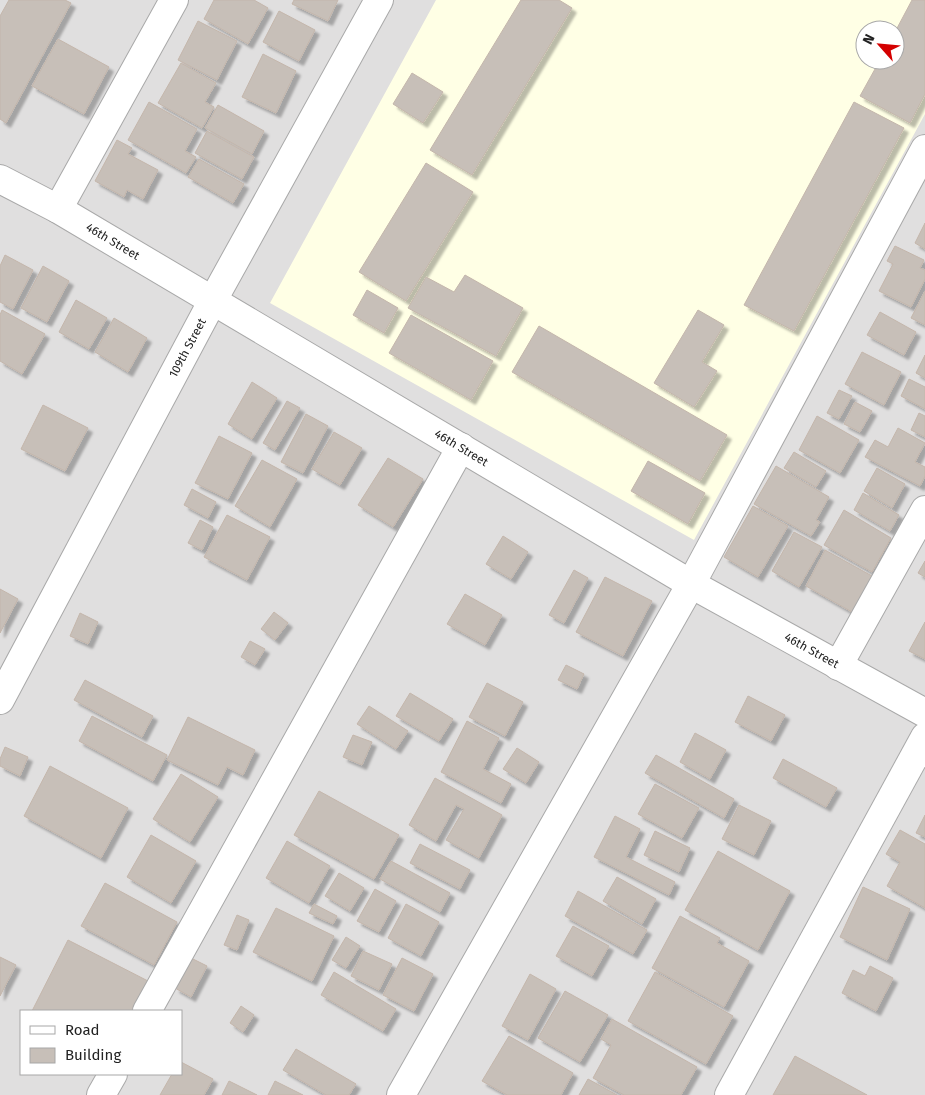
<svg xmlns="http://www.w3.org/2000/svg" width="925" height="1095" font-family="'Fira Sans',sans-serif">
<defs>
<filter id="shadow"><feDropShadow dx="4.5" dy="4.5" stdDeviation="1" flood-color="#0004"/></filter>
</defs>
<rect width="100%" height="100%" fill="#f2efe9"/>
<path fill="#e0dfdf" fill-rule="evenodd" d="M0 0H925V1095H0ZM865 30H895V60H865ZM21 1011H181V1074H21Z"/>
<path fill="#ffffe5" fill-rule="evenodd" d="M436 0H925V114L694 540 270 303ZM865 30H895V60H865Z"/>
<path fill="#c7bfb8" stroke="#c4b6ab" filter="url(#shadow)" d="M9 0H65L71 3 6 123 0 119V16Z
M214 0H254L268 8 248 44 204 19Z
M294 0H338L328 21 292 4Z
M521 0H559L572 8 472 175 430 150Z
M912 0H925V94L910 123 860 96 880 60H895V32Z
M279 11 315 30 299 61 263 42Z
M198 21 237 41 217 80 178 60Z
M58 39 109 67 84 114 32 86Z
M263 54 296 71 276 113 242 97Z
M181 63 216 83 205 102 214 107 202 128 158 103Z
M412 73 443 92 423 123 393 104Z
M149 102 197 129 185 151 196 157 186 173 128 140Z
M854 102 904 128 794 331 744 305Z
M218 105 264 131 252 154 205 128Z
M207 131 254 157 242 179 195 153Z
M117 140 132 148 128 154 158 170 143 199 127 190 124 197 95 181Z
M199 159 244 184 233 203 188 177Z
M426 163 473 192 406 301 359 272Z
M925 223V249L915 243Z
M895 246 924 260 920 268 925 270V279L911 307 879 291 893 264 887 261Z
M5 255 33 270 13 309 0 302V266Z
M43 266 69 281 47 322 21 308Z
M465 275 523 308 496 356 408 308 426 277 454 292Z
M367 290 398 308 384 333 353 315Z
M925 291V325L911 318Z
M76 300 107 318 89 349 59 332Z
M2 310 45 334 22 374 0 361V315Z
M698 310 724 325 702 362 717 371 694 407 654 383Z
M880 312 916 332 904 355 867 335Z
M411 315 493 361 471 400 389 353Z
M114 318 147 338 128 372 95 352Z
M539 326 727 435 700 481 512 372Z
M862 352 901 372 884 405 845 384Z
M925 355V378L916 373Z
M909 379 925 387V409L901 396Z
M252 382 277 398 252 439 228 424Z
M839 390 852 396 839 419 827 413Z
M287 401 300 408 275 450 263 443Z
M855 402 872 411 860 432 844 424Z
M43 405 88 428 65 471 21 449Z
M919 413 925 416V437L911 430Z
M306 414 328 426 303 473 281 462Z
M817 416 859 440 840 473 799 450Z
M898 428 925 443 915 462 925 467V476L920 486 865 457 875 440 888 447Z
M334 432 362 448 340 485 312 469Z
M219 436 252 453 228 499 195 483Z
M794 452 826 471 816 487 784 468Z
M388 458 423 479 393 527 358 505Z
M262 460 297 479 270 527 235 506Z
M648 461 705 493 688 524 631 491Z
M776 466 829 497 816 520 820 522 811 536 754 504Z
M877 468 905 484 892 508 864 491Z
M192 489 216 502 208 518 184 505Z
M863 493 899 515 890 531 854 510Z
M753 506 788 526 758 577 724 557Z
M844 510 891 538 872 572 824 545Z
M227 515 270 537 247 580 204 557Z
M200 520 213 527 202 550 188 543Z
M794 532 822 547 799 587 772 571Z
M503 536 528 552 511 579 486 564Z
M825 550 872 576 852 612 806 586Z
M925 561V577L918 573Z
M574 570 588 578 564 623 549 615Z
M605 577 652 601 623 656 576 632Z
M0 589 18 599 0 633Z
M465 594 502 615 485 645 447 624Z
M274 612 288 623 275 640 261 629Z
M80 613 98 622 88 644 70 636Z
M925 622V659L909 651Z
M250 641 265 649 255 665 241 657Z
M566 665 584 674 577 689 558 680Z
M85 680 153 716 142 737 74 700Z
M487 683 523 702 505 736 469 717Z
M410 693 453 719 439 741 396 716Z
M748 696 785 715 771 741 735 722Z
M369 706 408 731 396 749 357 724Z
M92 716 167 755 153 781 79 741Z
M188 717 255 750 243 775 227 767 218 785 167 760Z
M467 721 499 738 483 769 511 784 501 803 441 772Z
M695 733 726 750 710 779 680 762Z
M353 735 372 742 362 765 343 757Z
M5 747 28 757 20 776 0 766V759Z
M517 748 539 762 526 783 503 769Z
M656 755 734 799 724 818 645 773Z
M783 759 837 788 826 807 773 778Z
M50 766 128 808 101 858 24 816Z
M181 774 218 797 190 842 153 819Z
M435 778 502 815 479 858 446 840 464 809 456 805 436 841 409 825Z
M655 784 699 808 682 838 638 814Z
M319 791 399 835 374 879 294 835Z
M739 805 771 821 754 855 722 839Z
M925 815V837L916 833Z
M615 816 640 829 626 857 675 882 669 895 594 857Z
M900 830 925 844V908L887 886 900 862 886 854Z
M655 831 690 848 679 872 644 855Z
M151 835 196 861 171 903 127 877Z
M287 841 330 866 309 903 266 878Z
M420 844 470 870 460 889 410 863Z
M718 851 790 891 758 950 685 910Z
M391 861 450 893 440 912 380 879Z
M339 873 364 888 350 911 325 896Z
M617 877 656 899 642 924 603 901Z
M105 883 177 922 154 965 81 926Z
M863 887 910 909 887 960 840 937Z
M375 889 396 901 379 932 357 921Z
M578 891 647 930 633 954 565 916Z
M314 904 337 916 333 924 309 913Z
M406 904 439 922 421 956 388 938Z
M276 908 334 936 312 981 253 952Z
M237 915 249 920 237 950 224 945Z
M680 916 720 938 717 943 749 961 724 1007 652 968Z
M573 926 609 946 592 976 556 956Z
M346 937 360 946 346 968 332 960Z
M68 940 148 981 133 1011H32Z
M363 951 392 964 379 990 351 976Z
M0 957 16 965 0 996Z
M191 958 207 966 191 997 175 988Z
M402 958 433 974 414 1011 383 995Z
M870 966 893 978 876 1011 842 993 853 970 865 976Z
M334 972 396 1009 383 1031 321 995Z
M655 972 733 1016 706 1064 628 1021Z
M530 974 556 989 528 1040 502 1026Z
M565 991 608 1015 580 1062 538 1038Z
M241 1006 254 1015 243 1032 230 1023Z
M612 1019 697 1067 681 1095H624L593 1078 611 1045 601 1039Z
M509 1036 573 1073 561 1095H507L482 1081Z
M296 1049 356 1084 349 1095H326L283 1070Z
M795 1056 867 1095H773Z
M181 1062 213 1079 204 1095H160L172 1074H181Z
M588 1079 617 1095H579Z
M229 1081 257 1095H222Z
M275 1081 303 1095H268Z"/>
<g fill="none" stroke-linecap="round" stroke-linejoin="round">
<g stroke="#a9a9a9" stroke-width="30">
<g id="minor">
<path id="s1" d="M0 179 58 209 691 584 925 713"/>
<path d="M58 209 174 0"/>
<path d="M838 666 925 510"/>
<path id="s2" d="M0 700 213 300 379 0"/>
<path d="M147 1011 461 447"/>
<path d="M101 1095 113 1074"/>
<path d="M401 1095 691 584 925 149"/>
<path d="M729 1095 925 737"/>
</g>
</g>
<use href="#minor" stroke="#fff" stroke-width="28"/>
</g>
<g text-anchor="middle" stroke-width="5" stroke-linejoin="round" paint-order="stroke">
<g font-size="12" fill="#222" stroke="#fff">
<text dy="4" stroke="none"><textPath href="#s1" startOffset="129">46th Street</textPath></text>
<text dy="4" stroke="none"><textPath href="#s2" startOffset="399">109th Street</textPath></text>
<text dy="4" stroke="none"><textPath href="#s1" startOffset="534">46th Street</textPath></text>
<text dy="4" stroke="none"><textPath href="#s1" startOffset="939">46th Street</textPath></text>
</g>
</g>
<rect x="20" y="1010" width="162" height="65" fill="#ffffff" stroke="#a7a7a7"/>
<rect x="30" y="1026" width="25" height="8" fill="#ffffff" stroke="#a7a7a7"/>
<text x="65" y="1035" font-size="15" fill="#222222">Road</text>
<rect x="30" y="1048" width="25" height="15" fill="#c7bfb8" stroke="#a7a7a7"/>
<text x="65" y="1060" font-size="15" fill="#222222">Building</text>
<g transform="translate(880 45) rotate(297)"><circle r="24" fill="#ffffff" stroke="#a7a7a7"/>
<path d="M0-4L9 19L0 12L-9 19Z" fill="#d40000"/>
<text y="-8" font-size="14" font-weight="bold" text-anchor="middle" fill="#222222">N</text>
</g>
</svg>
